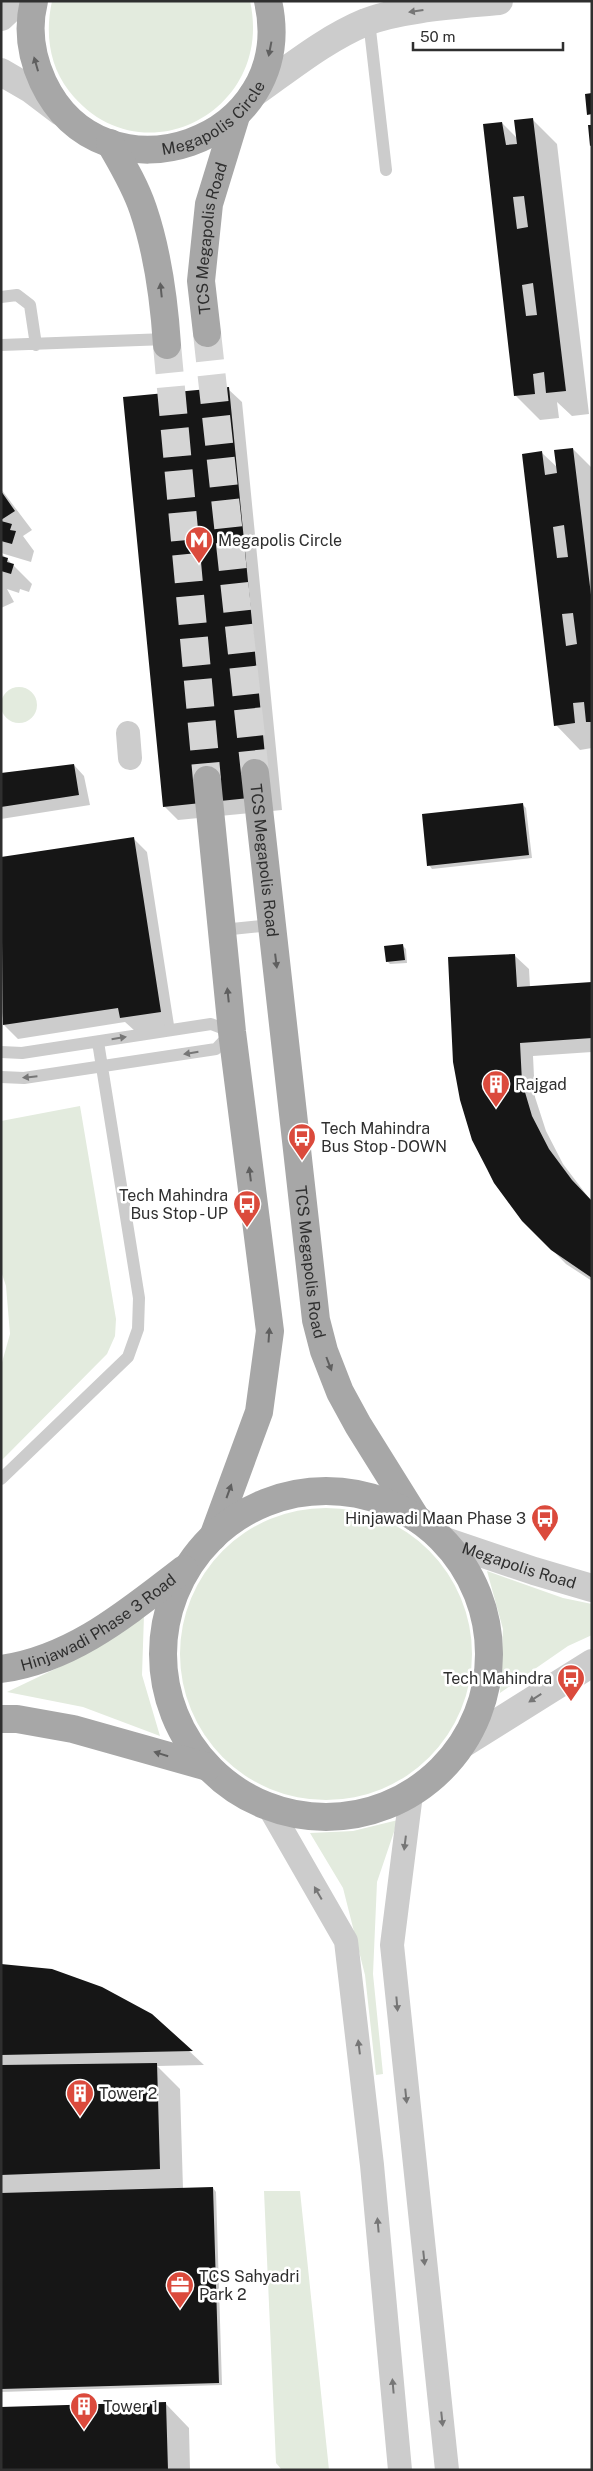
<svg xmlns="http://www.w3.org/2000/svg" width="593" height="2471" font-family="'Public Sans',sans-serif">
<rect width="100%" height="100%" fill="#fff"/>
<path fill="#e3ebde" d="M52 1H250C275 113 139 181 69 91 49 65 45 33 52 1Z
M1 705a18 18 0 1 1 36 0a18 18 0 1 1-36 0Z
M80 1106 116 1319 115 1336 107 1354 1 1461V1366L10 1334 6 1286 1 1271V1121Z
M180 1654a146 146 0 1 1 292 0a146 146 0 1 1-292 0Z
M487 1571 563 1598 592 1604V1635L568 1646 500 1693 503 1629Z
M144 1615 142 1675 160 1736 83 1707 7 1692 76 1659Z
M398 1820 377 1882 373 1974 383 2074 376 2075 365 1975 343 1888 310 1833 353 1831Z
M264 2191H300L329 2470H282L276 2463Z"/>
<path fill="#0003" d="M533 120 557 144 589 414 572 416 557 402 559 418 540 420 516 396 502 123 518 139Z
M228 389 242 402 282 810 178 820 164 806Z
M573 449 592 468V748L580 750 556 725 542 453 558 468Z
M1 489 32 530 23 536 34 551 31 562 1 553Z
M1 553 32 584 29 592 20 589 19 593 7 589 14 602 1 608Z
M74 765 84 776 90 805 1 819V775Z
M523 805 526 808 532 858 432 869 429 865Z
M133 838 147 852 174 1025 135 1031 125 1022 18 1039 4 1025 1 1007V859Z
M403 946 406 949 407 963 390 964 387 961Z
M515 956 529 969 530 987 592 983V1052L533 1056 535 1097 546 1131 563 1164 592 1202V1281L566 1264 523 1220Z
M1 1966 151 2015 204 2065 157 2066 180 2089 183 2189 213 2188 216 2192 222 2385 1 2392Z
M165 2403 189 2428 190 2470H1Z"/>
<path fill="#161616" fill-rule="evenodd" d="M592 93V114L587 115 585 94Z
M533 118 566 391 546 393 544 372 533 374 535 394 514 396 483 124 502 122 506 145 517 144 514 120ZM524 196 528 227 517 229 513 197ZM533 283 537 315 526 316 522 285Z
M588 125H592V145L590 146Z
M229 387 269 796 163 807 123 397Z
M573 448 592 603V722H586L584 702 573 703 575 723 554 726 522 454 542 451 545 475 557 473 554 450ZM564 525 568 557 557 558 553 527ZM573 613 577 644 566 646 562 614Z
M1 491 15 511 1 520Z
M1 521 12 524 10 530 16 531 12 544 1 541Z
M1 556 8 558 7 562 14 564 11 574 1 571Z
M74 764 79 795 1 807V773Z
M523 803 529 855 427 866 422 814Z
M134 837 161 1012 120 1018 118 1008 3 1025 1 857Z
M403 944 405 960 386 962 384 946Z
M515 954 517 987 592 982V1038L520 1043 522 1082 532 1116 549 1149 572 1180 592 1201V1278L551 1250 522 1221 494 1183 487 1169 472 1140 460 1100 453 1062 448 957Z
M1 1964 52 1969 102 1987 152 2014 193 2051 1 2055Z
M157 2063 160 2169 1 2175V2065Z
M213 2187 219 2383 1 2389V2193Z
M166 2402 168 2470H1V2407Z"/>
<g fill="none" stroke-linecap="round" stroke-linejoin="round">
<path stroke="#d5d5d5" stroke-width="28" stroke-dasharray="28 14" stroke-linecap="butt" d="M207 333 255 773
M167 345 207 780"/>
<path stroke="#ccc" stroke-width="12" d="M369 21 386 170
M1 297 17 295 30 305 36 345
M1 345 167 339
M222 930 271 925
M1 1052 22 1053 211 1024 232 1032 216 1049 24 1078 1 1077
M1 1479 128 1357 138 1329 139 1298 98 1042"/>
<path stroke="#ccc" stroke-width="24" d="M128 733 130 758
M411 1794 392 1945 447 2470
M269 1807 346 1941 372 2165 400 2470"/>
<g stroke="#ccc" stroke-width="28">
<path d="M1 17 18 1"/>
<path d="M1 72 32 90 61 112"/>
<path d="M253 94C290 68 325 39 366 22 403 8 459 5 499 1"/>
<path id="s1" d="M445 1541 534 1571 592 1588"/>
<path d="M463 1744 592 1663"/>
</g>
<g stroke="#a7a7a7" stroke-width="28">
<path id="s2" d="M34 1C27 29 31 56 43 82 103 209 300 143 268 1"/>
<path d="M110 143C122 164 135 185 143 209 158 253 164 299 167 345"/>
<path id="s3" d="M207 333 201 281 209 204 236 116"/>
<path id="s4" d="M255 773 316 1320 324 1351 340 1392 358 1425 416 1518"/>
<path d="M207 780 232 1032 270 1331 259 1412 213 1537"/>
<circle cx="326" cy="1654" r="163"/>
<path id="s5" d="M1 1669C73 1659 128 1612 184 1569"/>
<path d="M1 1719H17L73 1729 208 1767"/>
</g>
</g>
<defs><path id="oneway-solid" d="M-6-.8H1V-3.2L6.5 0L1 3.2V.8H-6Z" transform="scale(1.25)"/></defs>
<g fill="#767676">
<use href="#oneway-solid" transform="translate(416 11) rotate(172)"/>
<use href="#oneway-solid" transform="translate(119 1038) rotate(-9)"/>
<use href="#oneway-solid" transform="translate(191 1053) rotate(171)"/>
<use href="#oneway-solid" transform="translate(30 1077) rotate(174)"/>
<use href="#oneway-solid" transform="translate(535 1698) rotate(147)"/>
<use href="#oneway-solid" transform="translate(405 1843) rotate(97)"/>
<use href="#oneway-solid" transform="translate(318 1893) rotate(-120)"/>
<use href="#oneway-solid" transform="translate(397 2004) rotate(85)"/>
<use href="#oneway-solid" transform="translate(359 2047) rotate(-97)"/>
<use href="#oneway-solid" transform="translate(406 2096) rotate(84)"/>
<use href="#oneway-solid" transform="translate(378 2225) rotate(-95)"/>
<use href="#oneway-solid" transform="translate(424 2258) rotate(84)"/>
<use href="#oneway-solid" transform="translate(393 2386) rotate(-95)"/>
<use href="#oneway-solid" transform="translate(442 2419) rotate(84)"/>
</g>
<g fill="#5f5f5f">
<use href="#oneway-solid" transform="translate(270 49) rotate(101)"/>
<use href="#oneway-solid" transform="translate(36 64) rotate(-106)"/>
<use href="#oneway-solid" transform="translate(161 290) rotate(-96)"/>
<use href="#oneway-solid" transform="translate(276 961) rotate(83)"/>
<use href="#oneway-solid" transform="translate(228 995) rotate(-96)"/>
<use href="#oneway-solid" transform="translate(250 1174) rotate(-97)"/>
<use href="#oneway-solid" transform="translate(269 1335) rotate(-86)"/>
<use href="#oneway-solid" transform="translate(329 1364) rotate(69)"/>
<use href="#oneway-solid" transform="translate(229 1491) rotate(-70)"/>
<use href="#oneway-solid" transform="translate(161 1754) rotate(-163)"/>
</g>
<defs>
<g id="metro-pin" transform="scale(1.4375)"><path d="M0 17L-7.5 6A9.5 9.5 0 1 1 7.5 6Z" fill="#db4a3c" stroke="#fff"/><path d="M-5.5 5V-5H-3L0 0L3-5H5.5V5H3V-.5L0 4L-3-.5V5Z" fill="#fff"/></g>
<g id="building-pin" transform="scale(1.4375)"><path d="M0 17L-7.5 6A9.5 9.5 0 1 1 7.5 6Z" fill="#db4a3c" stroke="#fff"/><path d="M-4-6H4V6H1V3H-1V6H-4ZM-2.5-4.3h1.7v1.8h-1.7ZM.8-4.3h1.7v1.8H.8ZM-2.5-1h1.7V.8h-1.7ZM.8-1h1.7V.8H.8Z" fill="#fff"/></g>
<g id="bus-pin" transform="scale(1.4375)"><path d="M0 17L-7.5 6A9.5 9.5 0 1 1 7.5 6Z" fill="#db4a3c" stroke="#fff"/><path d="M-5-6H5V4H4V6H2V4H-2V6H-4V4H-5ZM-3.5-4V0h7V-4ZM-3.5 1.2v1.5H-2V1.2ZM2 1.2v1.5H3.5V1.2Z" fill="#fff"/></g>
<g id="office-pin" transform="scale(1.4375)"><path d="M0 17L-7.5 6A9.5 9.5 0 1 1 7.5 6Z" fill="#db4a3c" stroke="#fff"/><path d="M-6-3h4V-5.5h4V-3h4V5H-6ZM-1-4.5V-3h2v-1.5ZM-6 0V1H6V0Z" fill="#fff"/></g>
</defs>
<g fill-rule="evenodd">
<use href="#metro-pin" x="199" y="540"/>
<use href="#building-pin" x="496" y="1084"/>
<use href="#bus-pin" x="302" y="1137"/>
<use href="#bus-pin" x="247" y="1204"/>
<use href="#bus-pin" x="545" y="1518"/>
<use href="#bus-pin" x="571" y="1678"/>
<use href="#building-pin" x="80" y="2093"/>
<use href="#office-pin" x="180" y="2285"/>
<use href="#building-pin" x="84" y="2406"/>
</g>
<g text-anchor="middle" stroke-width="5" stroke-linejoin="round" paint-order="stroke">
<g font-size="16" fill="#2f2f2f" stroke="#fff">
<text dy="6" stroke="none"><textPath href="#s2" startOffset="291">Megapolis Circle</textPath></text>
<text dy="6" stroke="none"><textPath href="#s3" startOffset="96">TCS Megapolis Road</textPath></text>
<text dy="6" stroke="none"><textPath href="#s4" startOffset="88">TCS Megapolis Road</textPath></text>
<text dy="6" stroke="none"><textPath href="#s4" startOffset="492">TCS Megapolis Road</textPath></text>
<text dy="6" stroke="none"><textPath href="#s1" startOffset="78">Megapolis Road</textPath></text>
<text dy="6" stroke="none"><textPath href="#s5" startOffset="109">Hinjawadi Phase 3 Road</textPath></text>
</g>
<g font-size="16" fill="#2f2f2f" stroke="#fff" text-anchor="start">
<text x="218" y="546">Megapolis Circle</text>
<text x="515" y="1090">Rajgad</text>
<text x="321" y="1134">Tech Mahindra<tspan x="321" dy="18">Bus Stop - DOWN</tspan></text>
<text x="228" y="1201" text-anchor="end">Tech Mahindra<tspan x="228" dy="18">Bus Stop - UP</tspan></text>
<text x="526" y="1524" text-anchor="end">Hinjawadi Maan Phase 3</text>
<text x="552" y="1684" text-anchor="end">Tech Mahindra</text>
<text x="99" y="2099">Tower 2</text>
<text x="199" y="2282">TCS Sahyadri<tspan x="199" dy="18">Park 2</tspan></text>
<text x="103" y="2412">Tower 1</text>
</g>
</g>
<rect width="593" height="2471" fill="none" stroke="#2f2f2f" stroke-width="5"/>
<path d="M413 42v8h150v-8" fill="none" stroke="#2f2f2f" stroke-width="2.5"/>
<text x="420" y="42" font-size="15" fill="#2f2f2f" stroke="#ffffff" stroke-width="4" paint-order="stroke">50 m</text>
</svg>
